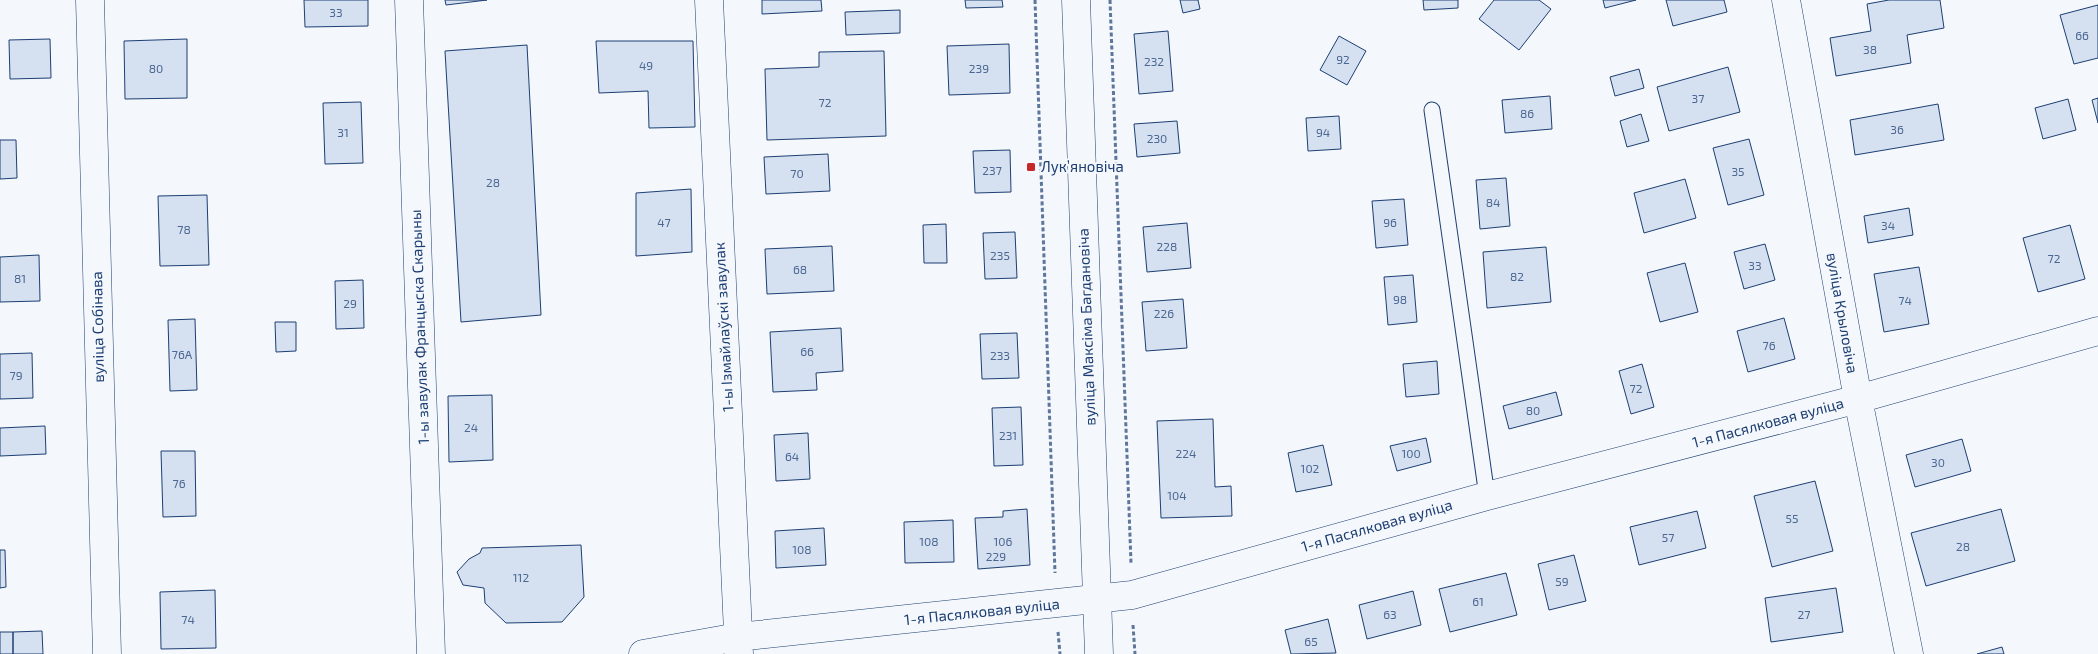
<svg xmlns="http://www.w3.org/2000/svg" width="2098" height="654" font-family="'Exo 2',sans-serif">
<rect width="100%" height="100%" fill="#f4f7fb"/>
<path fill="#d5e0f0" stroke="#1d3f73" d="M304 0H368V26L305 27Z
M445 0H487L446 5Z
M762 0H821L822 11 762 14Z
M965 0H1002L1003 7 966 8Z
M1180 0H1198L1200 9 1183 13Z
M1423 0H1458V8L1424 10Z
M1494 0H1539L1551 9 1519 50 1479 19Z
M1603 0H1636L1605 8Z
M1666 0H1724L1727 12 1673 26Z
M1889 0H1940L1944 28 1907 35 1911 63 1836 76 1830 38 1871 31 1867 4Z
M2098 5V58L2074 64 2060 15Z
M900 10V33L846 35 845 12Z
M1168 31 1173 91 1139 94 1134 34Z
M1339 36 1366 51 1347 85 1320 70Z
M50 39 51 78 10 79 9 40Z
M187 39V98L125 99 124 41Z
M596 41H693L695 127 649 128 648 91 599 93Z
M1009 44 1010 93 949 95 947 46Z
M527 45 541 315 461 322 445 51Z
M884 51 886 136 767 140 765 69 819 67V52Z
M1728 67 1740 112 1669 131 1657 87Z
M1639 69 1644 88 1615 96 1610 77Z
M1550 96 1552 129 1505 133 1502 100Z
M2098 98V123L2092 100Z
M2068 99 2076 130 2043 139 2035 108Z
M361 102 363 163 325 164 323 103Z
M1938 104 1944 140 1855 155 1850 120Z
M1641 114 1649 141 1627 147 1620 121Z
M1339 116 1341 149 1308 151 1306 118Z
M1177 121 1180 153 1137 157 1134 124Z
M1749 139 1764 195 1728 205 1713 148Z
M0 140H16L17 178 0 179Z
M1010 150 1011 192 975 193 973 151Z
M828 154 830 191 766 194 764 157Z
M1506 178 1510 226 1480 229 1476 180Z
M1685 179 1696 218 1644 233 1634 193Z
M691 189 692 252 636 256V193Z
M207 195 209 265 160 266 158 196Z
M1404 199 1408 245 1376 248 1372 201Z
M1909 208 1913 235 1868 243 1864 216Z
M1187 223 1191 268 1147 272 1143 227Z
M946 224 947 263H924L923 225Z
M2070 225 2085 279 2038 292 2023 238Z
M1015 232 1017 278 985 279 983 233Z
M1765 244 1775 280 1744 289 1734 252Z
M832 246 834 291 767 294 765 249Z
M1546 247 1551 302 1487 308 1483 252Z
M39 255 40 301 0 302V257Z
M1685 263 1698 312 1660 322 1647 273Z
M1919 267 1929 324 1884 332 1874 274Z
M1413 275 1417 322 1388 325 1384 277Z
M363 280 364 328 336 329 335 281Z
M1183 299 1187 348 1146 351 1142 302Z
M1784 318 1795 359 1748 372 1737 331Z
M195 319 197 390 170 391 168 320Z
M275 322H296V351L276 352Z
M841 328 843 371 816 373 817 390 773 392 770 332Z
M1017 333 1019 378 982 379 980 334Z
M32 353 33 398 0 399V354Z
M1437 361 1439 394 1406 397 1403 364Z
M1642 364 1654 407 1631 414 1619 371Z
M1556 392 1562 415 1509 429 1503 406Z
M492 395 493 460 449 462 448 396Z
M1021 407 1023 465 994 466 992 408Z
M1213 419 1215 487 1231 486 1232 516 1161 518 1157 421Z
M45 426 46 454 0 456V428Z
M808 433 810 479 776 481 774 435Z
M1426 438 1431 462 1397 471 1390 446Z
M1962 439 1971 471 1915 487 1906 455Z
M1323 445 1332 485 1296 492 1288 453Z
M161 451H195L196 516 163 517Z
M1815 481 1833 551 1772 567 1754 496Z
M1027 509 1030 565 978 569 975 518 1003 517V511Z
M2001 509 2015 561 1926 586 1911 533Z
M1697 511 1706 548 1639 565 1630 527Z
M953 520 954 562 905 563 904 522Z
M824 528 826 565 776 568 775 531Z
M581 545 584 597 562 622 506 623 485 603 484 588 463 585 457 572 469 559 480 553 482 548Z
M0 550H5L6 587 0 588Z
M1574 555 1586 601 1549 610 1538 564Z
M1506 573 1517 615 1450 632 1439 589Z
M1836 588 1843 632 1771 642 1765 598Z
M215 590 216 648 161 649 160 592Z
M1413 591 1421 625 1367 639 1359 605Z
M1328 619 1336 653 1291 654 1285 630Z
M42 631 43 654H13V632Z
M0 632H13V654H0Z
M2002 647 2004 654H1977Z"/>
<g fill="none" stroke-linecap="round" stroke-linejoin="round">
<g stroke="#1d3f73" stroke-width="17">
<path id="service" d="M1432 110 1487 496"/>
</g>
<g stroke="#1d3f73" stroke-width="29">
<path id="minor" d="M90 0 107 654
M409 0 431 654
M709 0 739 654
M1786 0 1858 399 1909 654
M643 654 738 637 1132 595 1487 496 1858 399 2098 331"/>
</g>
<g stroke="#1d3f73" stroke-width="29">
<path id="secondary" d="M1076 0 1099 654"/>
</g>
<path stroke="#5e769c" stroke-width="3" stroke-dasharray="4 2.5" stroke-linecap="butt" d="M1035 0 1055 573
M1110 0 1131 563
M1133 625 1135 654
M1058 632 1060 654"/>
<use href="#service" stroke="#f4f7fb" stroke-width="15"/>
<use href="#minor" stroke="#f4f7fb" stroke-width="28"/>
<use href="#secondary" stroke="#f4f7fb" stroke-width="28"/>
</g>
<rect fill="#c62828" stroke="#f4f7fb" stroke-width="2" x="1026" y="162" width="10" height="10" rx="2.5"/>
<g text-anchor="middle" stroke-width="4" stroke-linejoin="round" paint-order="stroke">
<g font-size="12" fill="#4b6792">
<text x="336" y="17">33</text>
<text x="2082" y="40">66</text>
<text x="1870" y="54">38</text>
<text x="1343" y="64">92</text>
<text x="1154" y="66">232</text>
<text x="646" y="70">49</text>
<text x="156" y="73">80</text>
<text x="979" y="73">239</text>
<text x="1698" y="103">37</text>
<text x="825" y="107">72</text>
<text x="1527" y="118">86</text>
<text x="1897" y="134">36</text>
<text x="343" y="137">31</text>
<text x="1323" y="137">94</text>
<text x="1157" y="143">230</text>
<text x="992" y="175">237</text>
<text x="1738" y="176">35</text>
<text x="797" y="178">70</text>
<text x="493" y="187">28</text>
<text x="1493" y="207">84</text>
<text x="664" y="227">47</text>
<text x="1390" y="227">96</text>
<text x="1888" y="230">34</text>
<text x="184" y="234">78</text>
<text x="1167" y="251">228</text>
<text x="1000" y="260">235</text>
<text x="2054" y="263">72</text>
<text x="1755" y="270">33</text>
<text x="800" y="274">68</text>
<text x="1517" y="281">82</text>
<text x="20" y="283">81</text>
<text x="1400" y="304">98</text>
<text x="1905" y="305">74</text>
<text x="350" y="308">29</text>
<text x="1164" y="318">226</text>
<text x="1769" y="350">76</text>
<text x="807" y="356">66</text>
<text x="182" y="359">76А</text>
<text x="1000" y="360">233</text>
<text x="16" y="380">79</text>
<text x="1636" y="393">72</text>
<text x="1533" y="415">80</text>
<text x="471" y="432">24</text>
<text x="1008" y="440">231</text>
<text x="1186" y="458">224</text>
<text x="1411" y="458">100</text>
<text x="792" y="461">64</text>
<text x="1938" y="467">30</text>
<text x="1310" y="473">102</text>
<text x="179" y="488">76</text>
<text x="1177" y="500">104</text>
<text x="1792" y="523">55</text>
<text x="1668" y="542">57</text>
<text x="929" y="546">108</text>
<text x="1003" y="546">106</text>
<text x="1963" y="551">28</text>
<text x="802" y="554">108</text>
<text x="996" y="561">229</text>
<text x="521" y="582">112</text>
<text x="1562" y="586">59</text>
<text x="1478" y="606">61</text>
<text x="1390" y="619">63</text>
<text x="1804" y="619">27</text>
<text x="188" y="624">74</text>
<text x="1311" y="646">65</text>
</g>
<g font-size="15" fill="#1d3f73" stroke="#f4f7fb" text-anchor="start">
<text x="1041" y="172">Лукʼяновіча</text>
</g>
<g font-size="15" fill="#1d3f73" stroke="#f4f7fb">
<text transform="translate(1842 313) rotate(80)" y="5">вуліца Крыловіча</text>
<text transform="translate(98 327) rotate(-91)" y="5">вуліца Собінава</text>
<text transform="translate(420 327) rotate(-92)" y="5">1-ы завулак Францыска Скарыны</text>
<text transform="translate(724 327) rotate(-93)" y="5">1-ы Ізмайлаўскі завулак</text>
<text transform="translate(1087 327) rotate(-92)" y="5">вуліца Максіма Багдановіча</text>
<text transform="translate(1768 423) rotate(-15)" y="5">1-я Пасялковая вуліца</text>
<text transform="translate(1377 526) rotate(-16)" y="5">1-я Пасялковая вуліца</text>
<text transform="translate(982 612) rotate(-6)" y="5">1-я Пасялковая вуліца</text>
</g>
</g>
</svg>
